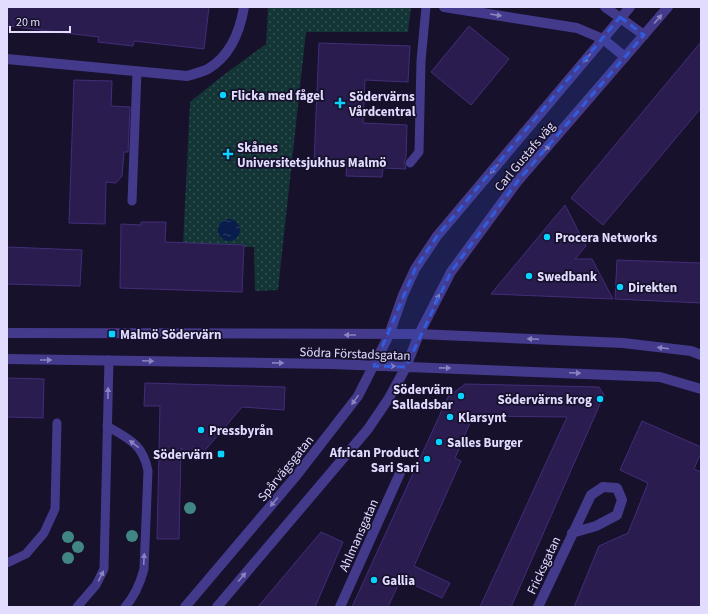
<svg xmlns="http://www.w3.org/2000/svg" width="708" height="614" font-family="'Source Sans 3',sans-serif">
<defs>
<pattern id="park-dots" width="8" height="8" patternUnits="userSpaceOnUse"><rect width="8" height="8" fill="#133536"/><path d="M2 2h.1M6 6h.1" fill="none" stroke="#355254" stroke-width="1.8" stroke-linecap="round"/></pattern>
<pattern id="water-ripples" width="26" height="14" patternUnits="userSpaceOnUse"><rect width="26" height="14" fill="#091d4c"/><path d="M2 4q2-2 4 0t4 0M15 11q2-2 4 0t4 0" fill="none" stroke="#2d3d67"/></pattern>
</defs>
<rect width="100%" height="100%" fill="#17112c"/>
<path fill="url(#park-dots)" d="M268 7H411L408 32H306L278 290 255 291 254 247 183 245 190 102 221 77 266 44Z"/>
<path fill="url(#water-ripples)" d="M218 230a11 11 0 1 1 22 0a11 11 0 1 1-22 0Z"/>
<path fill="#2a1c4e" stroke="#432d7a" d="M7 7H209L204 49 134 41 133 46 98 42 99 37 7 26Z
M469 26 509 59 471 105 431 72Z
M701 42V108L603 225 571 198Z
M319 43 410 46 408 82 365 80 363 123 407 125 406 158 404 162 406 169 383 168 382 177 346 176 347 165 314 163Z
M74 80 112 81 111 106 130 107 128 152H124L122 176 116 183 106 182 105 224 69 223Z
M565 205 586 246 575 259H592L613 299 491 294Z
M141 222H166L165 242 244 245 242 292 120 288 121 224 141 225Z
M7 247 82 250 80 286 7 284Z
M617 260 701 263V303L615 299Z
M7 378 44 379 43 418 7 417Z
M145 383 285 387 284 410 242 407 196 461 181 448 179 539H157L160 406H144Z
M465 384 599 387 604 395 511 607H480L567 417 473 416 455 458 461 461 414 566 450 583 442 598 401 579 388 607H352L448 397Z
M642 421 701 447V453L694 469 701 472V607H574L599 546 628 533 648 483 620 470Z
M321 532 343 542 315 607H258Z"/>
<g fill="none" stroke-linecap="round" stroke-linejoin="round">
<path stroke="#443a8c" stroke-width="9" d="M410 163 419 152 421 61 426 7
M132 201 137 72
M107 426C129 439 143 444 148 471L144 569C140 584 135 596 125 607
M7 563 26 554 44 533 55 509 57 423
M77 607 96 585 104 569 109 360"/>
<path stroke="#443a8c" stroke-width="10" d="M444 7 577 28 603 39 625 57
M605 7 644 35
M7 59 187 76C194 74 202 72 208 69 230 56 240 31 244 7
M340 607 400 473
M538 607 591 495 603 487 617 488 622 500 617 515 596 526 572 533"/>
<path stroke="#443a8c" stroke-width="10" d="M7 333 419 334 623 343 691 351 701 355
M7 359 332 364 660 377 701 389
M185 607 296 476 358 396 389 335 403 295 415 269 437 236 630 7
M217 607 368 429 389 398 406 367 419 334 451 272 517 182 668 7"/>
</g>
<g fill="#418585">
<circle cx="190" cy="508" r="6"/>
<circle cx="132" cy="536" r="6"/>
<circle cx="68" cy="537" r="6"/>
<circle cx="78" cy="547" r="6"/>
<circle cx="68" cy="558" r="6"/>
</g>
<defs><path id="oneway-solid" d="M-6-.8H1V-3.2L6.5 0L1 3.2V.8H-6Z"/></defs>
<g fill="#8b83c0">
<use href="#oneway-solid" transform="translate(496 15) rotate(9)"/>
<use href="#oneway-solid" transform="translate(658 19) rotate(-49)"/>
<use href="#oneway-solid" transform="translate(587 58) rotate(130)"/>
<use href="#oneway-solid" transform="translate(546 149) rotate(-49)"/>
<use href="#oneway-solid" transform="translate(494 169) rotate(131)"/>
<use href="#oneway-solid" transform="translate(437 299) rotate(-63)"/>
<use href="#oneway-solid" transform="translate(350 335) rotate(-180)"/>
<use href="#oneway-solid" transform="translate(533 339) rotate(-178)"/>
<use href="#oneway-solid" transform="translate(663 348) rotate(-173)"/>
<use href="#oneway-solid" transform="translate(46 360)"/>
<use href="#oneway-solid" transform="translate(148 361) rotate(2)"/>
<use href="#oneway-solid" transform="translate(278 363) rotate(1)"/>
<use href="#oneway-solid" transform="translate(390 366) rotate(2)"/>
<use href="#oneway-solid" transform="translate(445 368) rotate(1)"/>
<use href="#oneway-solid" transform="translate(575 373) rotate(2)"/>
<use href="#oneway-solid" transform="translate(108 393) rotate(-89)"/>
<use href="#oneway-solid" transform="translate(355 400) rotate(125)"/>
<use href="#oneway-solid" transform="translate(134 444) rotate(-142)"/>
<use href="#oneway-solid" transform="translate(274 502) rotate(130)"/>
<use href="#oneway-solid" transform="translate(144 559) rotate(-87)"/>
<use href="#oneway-solid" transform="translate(101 576) rotate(-63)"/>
<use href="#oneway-solid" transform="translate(242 577) rotate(-50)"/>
</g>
<path fill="#315cdc" fill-opacity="0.2" stroke="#315cdc" stroke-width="3" stroke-dasharray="8 5" stroke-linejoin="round" d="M620 17 644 35 517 182 451 272 406 367 374 366 415 269 437 236Z"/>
<g fill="#08d3ff" stroke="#17112c" stroke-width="1.5">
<circle cx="223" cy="95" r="4"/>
<path d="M338 97h4v4h4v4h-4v4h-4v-4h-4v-4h4z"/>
<path d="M226 148h4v4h4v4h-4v4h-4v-4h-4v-4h4z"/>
<circle cx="547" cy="237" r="4"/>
<circle cx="529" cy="276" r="4"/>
<circle cx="620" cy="287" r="4"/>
<rect x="108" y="330" width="8" height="8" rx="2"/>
<circle cx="461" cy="396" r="4"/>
<circle cx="600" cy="399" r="4"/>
<circle cx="450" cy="417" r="4"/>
<circle cx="201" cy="430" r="4"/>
<circle cx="439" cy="442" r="4"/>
<rect x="217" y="450" width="8" height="8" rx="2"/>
<circle cx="427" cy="459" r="4"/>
<circle cx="374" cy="580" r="4"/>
</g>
<g text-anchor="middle" stroke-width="3.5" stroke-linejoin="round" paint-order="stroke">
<g font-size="13" font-weight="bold" fill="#e2dcff" stroke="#17112c" text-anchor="start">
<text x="231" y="100">Flicka med fågel</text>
<text x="349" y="101">Södervärns<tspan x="349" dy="15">Vårdcentral</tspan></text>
<text x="237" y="152">Skånes<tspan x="237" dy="15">Universitetsjukhus Malmö</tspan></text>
<text x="555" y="242">Procera Networks</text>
<text x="537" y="281">Swedbank</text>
<text x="628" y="292">Direkten</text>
<text x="120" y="339">Malmö Södervärn</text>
<text x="453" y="394" text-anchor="end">Södervärn<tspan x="453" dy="15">Salladsbar</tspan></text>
<text x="592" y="404" text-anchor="end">Södervärns krog</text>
<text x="458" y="422">Klarsynt</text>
<text x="209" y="435">Pressbyrån</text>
<text x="447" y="447">Salles Burger</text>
<text x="419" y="457" text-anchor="end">African Product<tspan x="419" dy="15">Sari Sari</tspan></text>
<text x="213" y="459" text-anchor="end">Södervärn</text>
<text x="382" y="585">Gallia</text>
</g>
<g font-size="13" fill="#e2dcff" stroke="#17112c">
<text transform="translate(524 156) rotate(-50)" y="5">Carl Gustafs väg</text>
<text transform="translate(355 353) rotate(2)" y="5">Södra Förstadsgatan</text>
<text transform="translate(285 468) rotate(-51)" y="5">Spårvägsgatan</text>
<text transform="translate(358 535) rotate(-66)" y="5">Ahlmansgatan</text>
<text transform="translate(543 565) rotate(-65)" y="5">Fricksgatan</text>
</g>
</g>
<rect width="708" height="614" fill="none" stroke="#e2dcff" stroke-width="16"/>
<path d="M10 26v6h60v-6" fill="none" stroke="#e2dcff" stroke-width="2"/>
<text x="16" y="26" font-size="12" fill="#e2dcff" stroke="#17112c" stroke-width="3" paint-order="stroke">20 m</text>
</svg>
